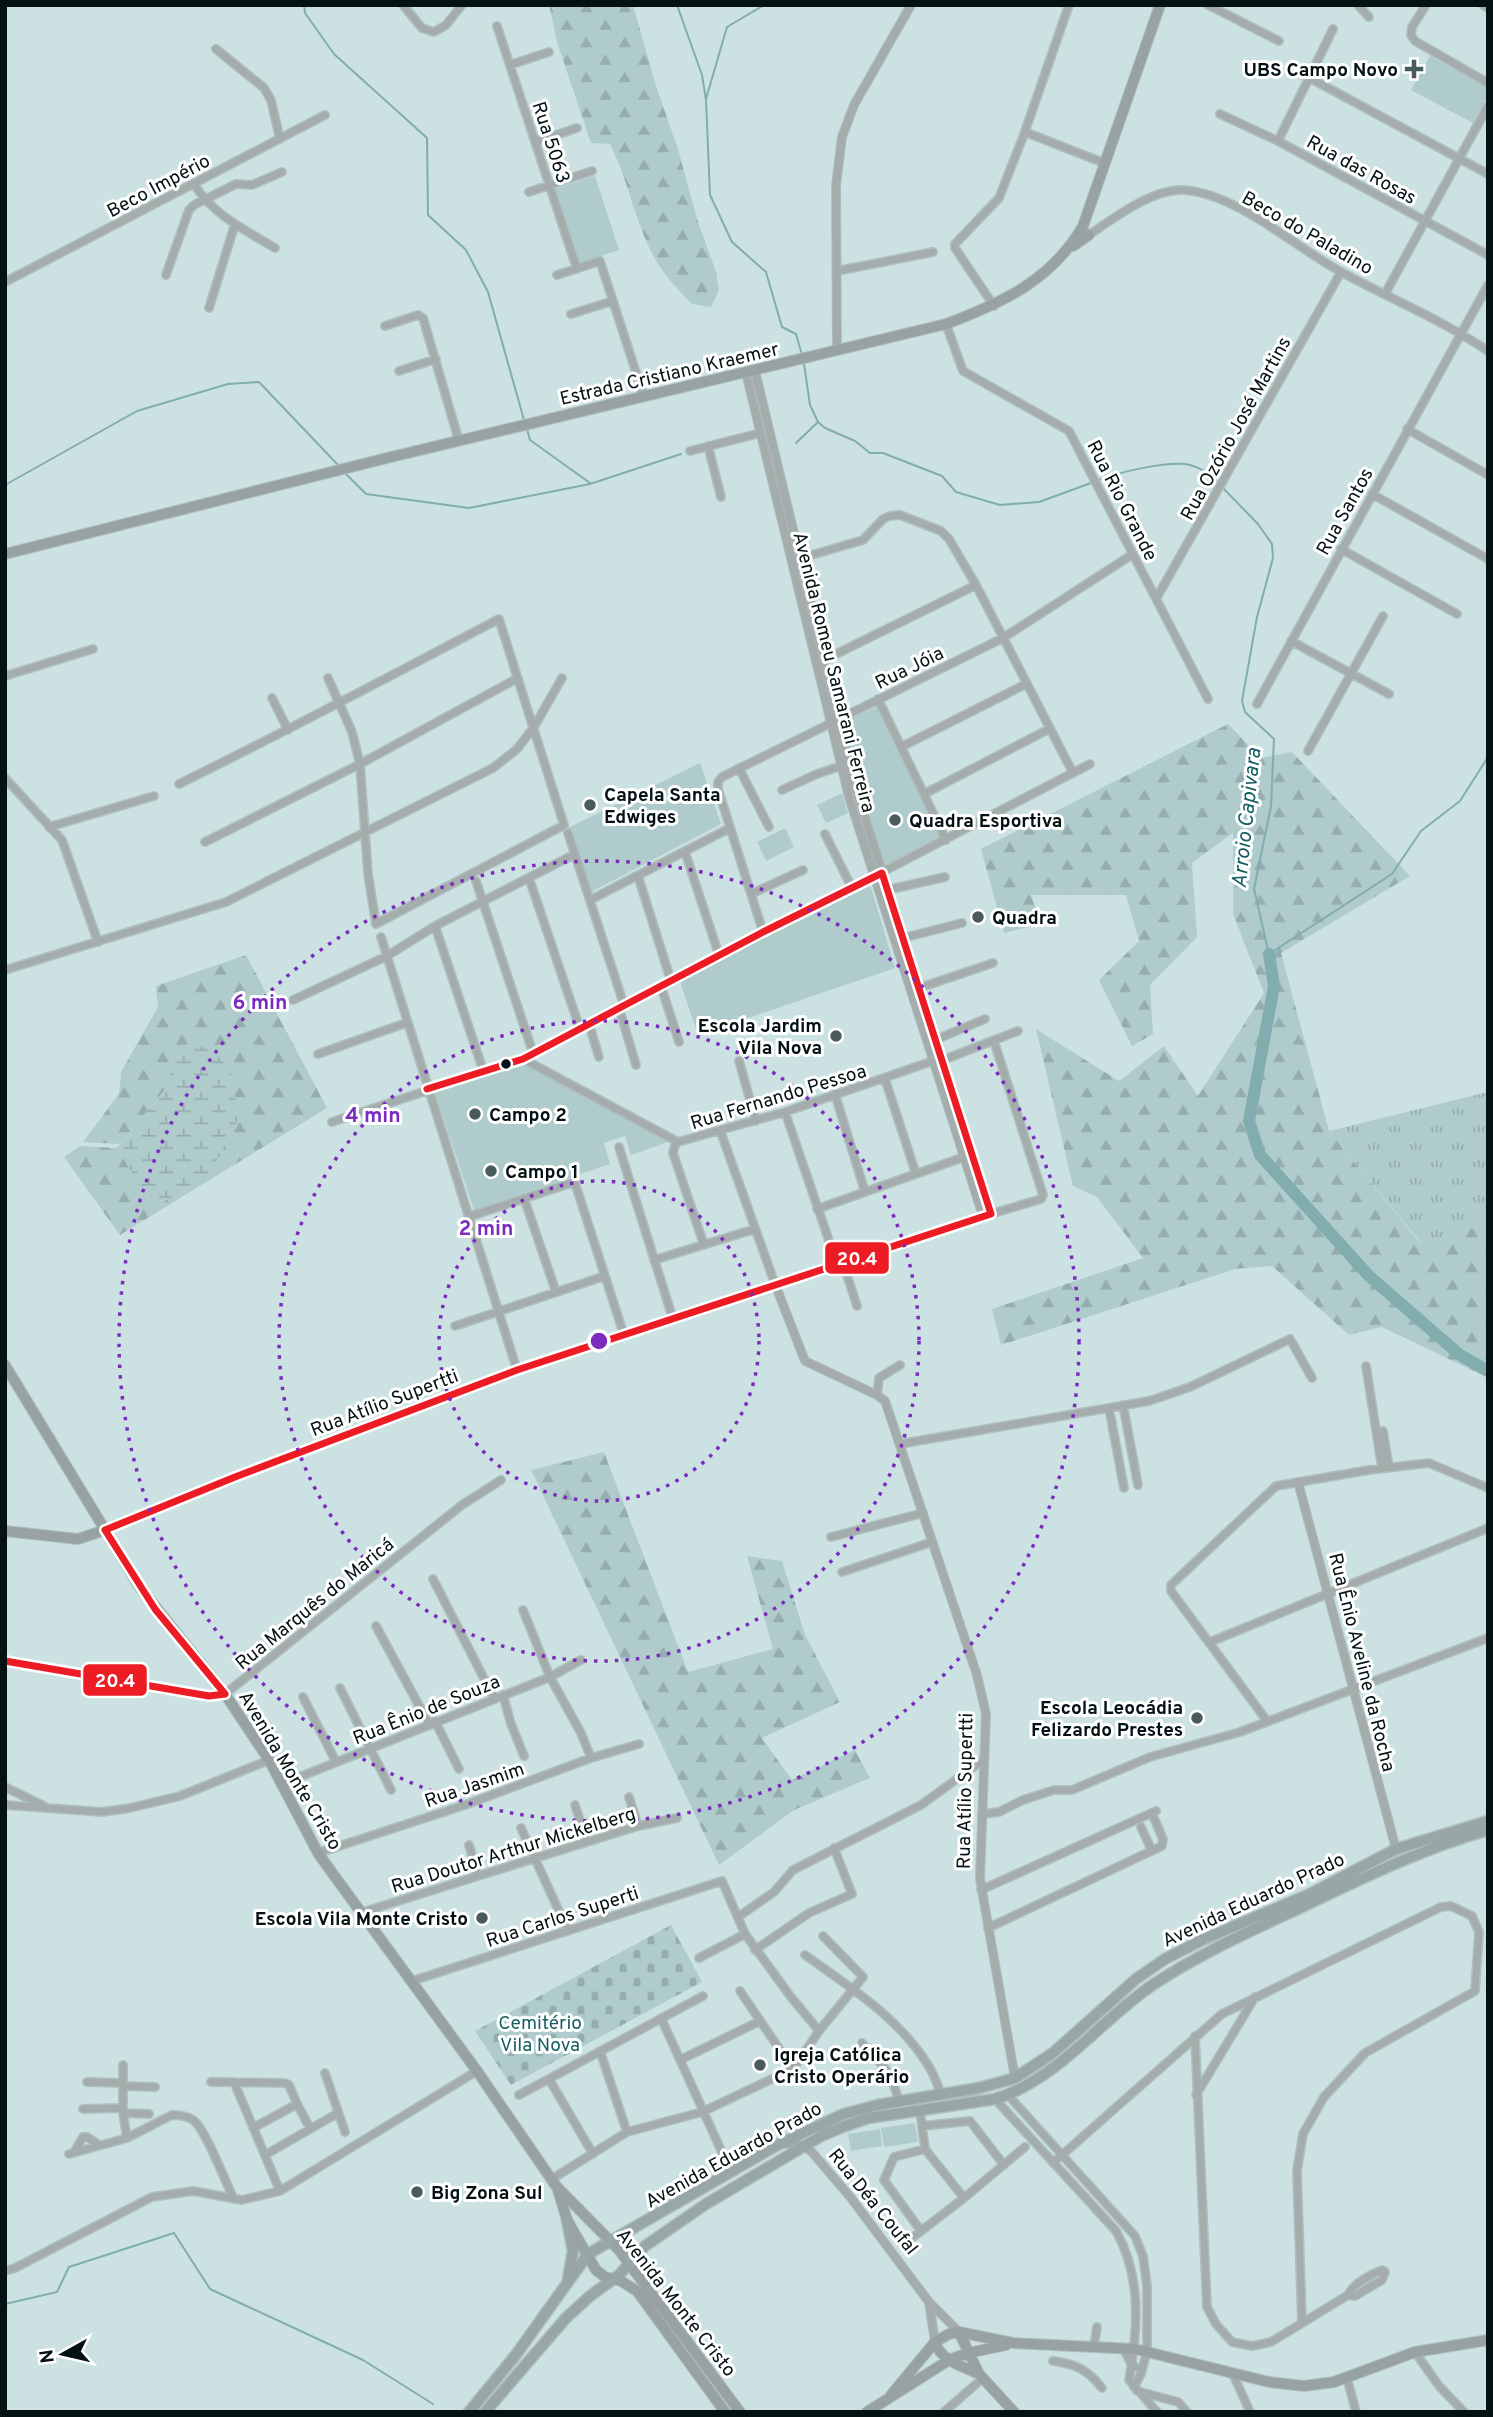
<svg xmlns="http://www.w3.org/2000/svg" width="1493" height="2417" font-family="Overpass,sans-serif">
<defs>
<pattern id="grass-tufts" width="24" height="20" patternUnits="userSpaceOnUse" patternTransform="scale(1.75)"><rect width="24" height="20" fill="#afcbcc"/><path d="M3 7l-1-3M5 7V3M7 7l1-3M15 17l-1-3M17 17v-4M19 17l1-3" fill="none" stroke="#95adae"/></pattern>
<pattern id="forest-firs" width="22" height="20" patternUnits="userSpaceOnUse" patternTransform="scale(1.75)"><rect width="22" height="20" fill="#afcbcc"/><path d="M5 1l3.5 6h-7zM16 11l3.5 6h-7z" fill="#95adae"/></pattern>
<pattern id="wetland-marsh" width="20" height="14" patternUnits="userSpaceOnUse" patternTransform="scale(1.75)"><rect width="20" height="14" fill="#afcbcc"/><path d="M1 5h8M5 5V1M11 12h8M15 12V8" fill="none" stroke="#95adae"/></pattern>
<pattern id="cemetery-stones" width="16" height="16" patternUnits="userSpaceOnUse" patternTransform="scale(1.75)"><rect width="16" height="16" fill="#afcbcc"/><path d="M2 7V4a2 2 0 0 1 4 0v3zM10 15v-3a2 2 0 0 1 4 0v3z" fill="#95adae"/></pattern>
</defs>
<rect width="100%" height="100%" fill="#cce2e2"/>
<path fill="url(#grass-tufts)" d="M1488 1092V1224L1421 1243 1329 1131Z"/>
<path fill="url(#forest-firs)" d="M549 5H633L656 86 678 149 697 219 716 272 719 290 711 307 692 304C680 291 666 278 657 262 635 225 629 181 610 144L591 143 557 42Z
M1228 724 1261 758 1292 752 1410 876 1281 953 1329 1131 1420 1243 1488 1224V1378L1382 1327 1349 1335 1272 1266 1235 1269 1001 1345 992 1309 1143 1258 1097 1197 1073 1186 1036 1029 1119 1081 1164 1046 1198 1096 1264 993 1233 914V833L1192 863 1197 937 1150 985 1153 1034 1132 1046 1099 980 1139 941 1126 895H1031L1041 924 1004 933 981 849Z
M246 955 327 1108 120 1235 64 1157 80 1146 117 1148 154 1208 173 1055 168 1086 120 1144 83 1142 119 1094 121 1072 158 1007 156 986Z
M604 1452 688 1672 773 1649 747 1556 782 1561 805 1635 840 1702 762 1738 792 1780 855 1750 870 1778 794 1810 719 1865 531 1470Z"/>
<path fill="url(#wetland-marsh)" d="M207 1045 230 1069 239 1118 211 1172 154 1208 117 1148 168 1086 173 1055Z"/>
<path fill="url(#cemetery-stones)" d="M671 1925 702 1982 511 2085 475 2031Z"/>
<path fill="#afcbcc" d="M1430 56 1488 87V96L1473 123 1411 90Z
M595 176 619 250 580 263 555 189Z
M877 707 943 838 885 867 854 771 845 721Z
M700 763 721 824 591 892 568 828Z
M842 793 848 813 826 823 817 805Z
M785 828 794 847 766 861 757 842Z
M870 884 895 968 698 1035 680 982Z
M523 1063 671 1141 631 1155 625 1136 604 1143 610 1164 474 1210 435 1093Z
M915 2123 918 2142 884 2147 881 2128Z
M880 2129 882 2146 851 2151 848 2134Z"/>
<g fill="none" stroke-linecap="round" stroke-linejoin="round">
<path stroke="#81adaf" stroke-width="2" d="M304 5 305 13 334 54 427 138 428 215 466 250 488 292 524 420
M677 5 702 75 706 100 710 195 732 242 766 272 782 327 796 334 802 355
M706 99 727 27 764 5
M804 364 810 405 818 422 825 428 855 441 870 453H883L942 476 956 492 1000 505 1039 502 1091 483
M527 429 530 440 590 483
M796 443 818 422
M346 474 366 494 469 508 590 484 681 454
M1096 481C1119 472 1162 462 1185 464 1198 466 1211 474 1219 483
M5 485 137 411 228 384 259 382 338 465
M1223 488 1258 524 1272 544 1273 558 1257 617 1242 701 1245 712 1274 739 1271 806 1254 889 1269 954 1392 874 1421 831 1460 801 1488 757
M5 2304 57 2292 69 2267 174 2233 210 2289 363 2360 433 2404"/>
<path stroke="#81adaf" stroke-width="12" d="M1269 954 1274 986 1249 1121 1260 1155 1369 1276 1460 1355 1488 1371"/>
<g stroke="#aebfbf" stroke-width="10">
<path id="minor" d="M403 5 422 28 434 32 446 25 462 5
M1208 5 1279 41
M1358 5 1369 17
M1426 5 1412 27 1411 35 1415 41 1488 83
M1483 5 1488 8
M497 26 577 269
M216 49 264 88 271 100 280 139
M510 65 549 52
M1291 68 1488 174
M1220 114 1278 141 1488 255
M1025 132 1104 163
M1278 141 1333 29
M535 142 577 128
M194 184C212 214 245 230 275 248
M529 192 592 171
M1088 233 1089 235C1114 218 1153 188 1184 190 1238 194 1296 248 1343 273 1391 299 1442 320 1488 351
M837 271 933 252
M166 275 189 210 194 205 236 184 252 185 282 172
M557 275 600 261 644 397
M5 282 325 115
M1385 294 1488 106
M994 306 955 248V244L999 198 1023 137 1069 5
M209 308 235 224
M571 314 613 301
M946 324 963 371 1069 431 1208 699
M385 326 418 315 423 318 459 441
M399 371 436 359
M1407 429 1488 475
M708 446 721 497
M690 451 760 433
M1372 494 1488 559
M1341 549 1457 614
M798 559 863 540 883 519 890 516 900 515 941 531 949 539 976 585 1073 773
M1156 599 1341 272
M1291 641 1389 694
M824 660 976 585
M5 676 93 649
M272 698 288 730
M878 699 946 840
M1257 704 1488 285
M901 747 1026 684
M1308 751 1383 616
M739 768 769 827
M5 778 62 840 98 942
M179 784C287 731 392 675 499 619L564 825 376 924 368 874 360 764 352 732 328 678
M782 790 817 774 841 766
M924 794 1049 729
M49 827 154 796
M568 833 624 1005
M825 834 852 888
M205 842 360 764 518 678
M685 852 719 955
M638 876 671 981
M529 878 580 1029
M476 881 533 1053
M887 890 945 877
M751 894 803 870
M590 900 730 828
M435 926 483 1070
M763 932 718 789V782L722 777 1003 638 1133 554
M381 937 517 1370
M903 938 962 923
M5 970 226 902 493 768 517 749 534 727 562 678
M661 986 679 1042
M919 988 993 963
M293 1000 387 956 435 926 575 854
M619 1008 636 1065
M589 1024 599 1057
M935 1040 985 1019
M318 1054 406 1023
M523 1059 678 1142 785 1112 933 1061
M943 1060 1018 1031
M739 1061 756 1121
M885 1079 916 1174
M835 1094 865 1192
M785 1112 837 1264 846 1272 857 1306
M332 1122 523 1059 1090 764
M720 1130 775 1284
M678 1142 675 1145 673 1153 704 1245
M619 1147 673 1319
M524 1198 556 1292
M817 1209 964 1157
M991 1214 1041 1199 1043 1195 994 1041
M468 1217 571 1183H575L624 1335
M654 1260 755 1229
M455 1326 605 1276
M1366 1366 1382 1468
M877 1395 879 1378 900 1365
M1123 1405 1138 1485
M1109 1408 1124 1488
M1383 1431 1389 1467
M900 1444 1149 1401 1190 1387 1290 1339 1312 1378
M831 1537 923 1513
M842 1572 932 1542
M433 1579 494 1698
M523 1610 550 1677 581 1733 591 1758
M376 1626 429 1724
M1210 1642 1488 1528
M5 1661 209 1696 225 1694 462 1505 501 1480
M340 1688 391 1790
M503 1695 511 1724 524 1756
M303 1697 336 1762
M435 1721 459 1769
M1267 1721 1171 1591V1585L1276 1486 1369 1470 1429 1463 1488 1488
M282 1784 550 1677 581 1660
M5 1787 44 1806
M629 1797 638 1826
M5 1805 102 1812 130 1808 180 1796 269 1760
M575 1805 587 1842
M982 1814 999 1812 1023 1800 1054 1790H1072L1150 1757 1240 1732 1488 1638
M1141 1827 1152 1851
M521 1828 568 1931
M469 1845 478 1876
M318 1853 465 1805 591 1758 639 1744
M981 1890 1156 1811
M360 1913 638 1826 677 1818
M738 1917 774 1892 793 1870 921 1805 983 1760
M988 1928 1162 1846 1163 1839 1154 1818
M755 1950 809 1913 852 1894 834 1848
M805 1955C850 1987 898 2017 928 2065 934 2074 937 2085 942 2095
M699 1958 745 1934
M412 1981 722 1881 745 1934 791 1997 819 2031
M740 1991 793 2069
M661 2018 731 2172
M1195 2036 1207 2307 1216 2324 1232 2342 1252 2346 1271 2342 1348 2295 1355 2296 1382 2280 1385 2272 1382 2270C1371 2274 1353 2284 1348 2295
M862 2043 889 2073 900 2102
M600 2051 627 2132
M680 2060 760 2021
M123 2065V2113L127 2138
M325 2073 345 2132
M549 2079 593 2154
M87 2082 123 2083
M211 2082 285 2083 289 2085 297 2104
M234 2082 280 2191
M123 2086 155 2087
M519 2095 703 1996
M1008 2095 1135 2236 1143 2256 1147 2286V2351L1141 2374 1134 2387
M1196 2095 1255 1997
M995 2099 1116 2231C1142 2277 1138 2330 1129 2380L1157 2412
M83 2109 123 2108
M123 2113 149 2114
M922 2126 970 2121 1004 2165
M253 2128 297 2104 310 2128
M74 2152 83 2137H87L99 2145
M69 2154 127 2138 172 2115C179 2115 187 2116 193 2120 206 2129 225 2182 234 2199
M265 2155 338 2113
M1053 2163 1222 2014 1441 1907 1451 1906 1472 1916 1479 1932 1475 1991 1365 2053 1324 2097 1303 2134 1297 2171 1302 2321
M552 2179 627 2132 702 2112 793 2069 819 2031 863 1977 823 1936
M964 2198 1025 2147
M921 2231 884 2180 894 2157 925 2149
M908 2241 964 2198 925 2149 920 2110
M5 2271 15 2268 152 2197 193 2191 242 2200 280 2191 477 2071
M1094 2347 1097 2327
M1123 2348 1132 2366 1142 2369
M1415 2352 1439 2386 1464 2412
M1053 2361C1076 2364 1088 2370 1102 2388
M1233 2374 1250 2412
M1347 2378 1356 2412
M1137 2391 1178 2402 1187 2412
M944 2412 983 2378"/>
</g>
<g stroke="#aebfbf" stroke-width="10">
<path id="tertiary" d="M837 351 836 185 842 137 854 105 911 5
M746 373 849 797 983 1216
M775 1284 805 1361 877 1395 885 1401 977 1675 986 1714 980 1879 1015 2078
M1298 1482 1396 1849
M105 1530 235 1477 517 1370 991 1214 854 783 755 371
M782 2144H799L811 2151 851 2198 929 2302 959 2332
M929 2302 935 2342"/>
</g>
<g stroke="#aebfbf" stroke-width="12">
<path id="secondary" d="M1073 246 1089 235
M5 554 391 457 946 324C1002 303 1052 280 1083 226L1160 5
M5 1365 139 1586 225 1694 269 1760 318 1853 333 1874 477 2071 556 2186 619 2250 740 2412
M5 1531 78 1539 105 1530
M558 2190 567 2220 596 2270 605 2277 621 2281 637 2291 725 2412
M959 2332 979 2374 1014 2412
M935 2342C941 2361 962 2366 979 2374
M891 2395 935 2342 949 2334 959 2332 1013 2343 1135 2349 1269 2382 1304 2386 1334 2382 1415 2352 1488 2340
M867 2412 949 2360 968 2353 1006 2345"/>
</g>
<g stroke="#aebfbf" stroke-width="13">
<path id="primary" d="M567 2220 573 2251 568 2279
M469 2412 515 2356 588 2254 779 2144 844 2114 878 2105 979 2088 1015 2078 1053 2053 1136 1979 1165 1959 1204 1939 1310 1894 1396 1849 1488 1821
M485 2412 566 2318 590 2296 619 2275 645 2246 706 2204 823 2135 845 2126 868 2118 995 2099C1059 2079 1100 2020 1154 1984 1198 1955 1244 1934 1291 1912 1357 1881 1418 1850 1488 1830"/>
</g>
<use href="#minor" stroke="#a5acac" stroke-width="7"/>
<use href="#tertiary" stroke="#a5acac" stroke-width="8"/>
<use href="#secondary" stroke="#99a2a3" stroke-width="10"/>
<use href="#primary" stroke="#99a6a6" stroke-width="10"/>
<g stroke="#fff" stroke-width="12">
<path id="bus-1" d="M5 1661 209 1696 225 1694
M225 1694 155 1609 105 1530 235 1477 517 1370 991 1214 882 873 763 932 523 1059 427 1089"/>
</g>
<use href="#bus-1" stroke="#ed1c24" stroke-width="7"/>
</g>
<g fill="none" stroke="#7b2cbf" stroke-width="3.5" stroke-dasharray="3.5 7">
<circle cx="599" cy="1341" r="160"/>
<circle cx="599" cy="1341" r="320"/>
<circle cx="599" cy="1341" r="480"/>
</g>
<g fill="#4a5b5b" stroke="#fff" stroke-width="2.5">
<path d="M1410.5 58.5h7v7h7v7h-7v7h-7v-7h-7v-7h7z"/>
<circle cx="590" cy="805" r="7"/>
<circle cx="895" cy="820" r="7"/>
<circle cx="978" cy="917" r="7"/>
<circle cx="836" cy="1036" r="7"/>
<circle cx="475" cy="1114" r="7"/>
<circle cx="491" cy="1171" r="7"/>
<circle cx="1197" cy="1718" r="7"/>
<circle cx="482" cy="1918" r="7"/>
<circle cx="760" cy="2065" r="7"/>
<circle cx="417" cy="2192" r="7"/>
</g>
<circle fill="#041213" stroke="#fff" stroke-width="2.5" cx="506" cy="1064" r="6"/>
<g text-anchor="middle" stroke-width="6" stroke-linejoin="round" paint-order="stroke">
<g font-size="19" font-weight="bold" fill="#041213" stroke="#fff" text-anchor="start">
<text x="1398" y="76" text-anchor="end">UBS Campo Novo</text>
<text x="604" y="801">Capela Santa<tspan x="604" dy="22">Edwiges</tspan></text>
<text x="909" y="827">Quadra Esportiva</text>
<text x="992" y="924">Quadra</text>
<text x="822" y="1032" text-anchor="end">Escola Jardim<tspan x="822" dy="22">Vila Nova</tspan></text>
<text x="489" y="1121">Campo 2</text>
<text x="505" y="1178">Campo 1</text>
<text x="1183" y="1714" text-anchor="end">Escola Leocádia<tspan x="1183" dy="22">Felizardo Prestes</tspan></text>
<text x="468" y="1925" text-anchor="end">Escola Vila Monte Cristo</text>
<text x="774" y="2061">Igreja Católica<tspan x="774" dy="22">Cristo Operário</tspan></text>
<text x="431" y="2199">Big Zona Sul</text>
</g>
<g font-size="19" fill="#041213" stroke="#fff">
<text transform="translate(552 142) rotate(72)" y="7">Rua 5063</text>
<text transform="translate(1362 169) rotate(29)" y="7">Rua das Rosas</text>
<text transform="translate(158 185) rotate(-28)" y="7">Beco Império</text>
<text transform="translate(1308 232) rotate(30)" y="7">Beco do Paladino</text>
<text transform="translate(669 373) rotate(-13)" y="7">Estrada Cristiano Kraemer</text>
<text transform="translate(1235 428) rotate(-61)" y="7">Rua Ozório José Martins</text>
<text transform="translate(1123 500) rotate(63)" y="7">Rua Rio Grande</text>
<text transform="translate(1344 511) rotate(-61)" y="7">Rua Santos</text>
<text transform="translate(909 667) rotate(-26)" y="7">Rua Jóia</text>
<text transform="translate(835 672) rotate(76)" y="7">Avenida Romeu Samarani Ferreira</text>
<text transform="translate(778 1096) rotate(-17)" y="7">Rua Fernando Pessoa</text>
<text transform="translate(384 1402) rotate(-21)" y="7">Rua Atílio Supertti</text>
<text transform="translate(314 1603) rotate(-39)" y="7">Rua Marquês do Maricá</text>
<text transform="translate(1363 1662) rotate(76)" y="7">Rua Ênio Aveline da Rocha</text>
<text transform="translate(426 1709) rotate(-22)" y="7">Rua Ênio de Souza</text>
<text transform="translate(291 1770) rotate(59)" y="7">Avenida Monte Cristo</text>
<text transform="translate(474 1784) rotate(-19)" y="7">Rua Jasmim</text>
<text transform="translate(964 1791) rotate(-89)" y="7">Rua Atílio Supertti</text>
<text transform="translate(513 1849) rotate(-17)" y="7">Rua Doutor Arthur Mickelberg</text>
<text transform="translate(1253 1899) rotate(-25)" y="7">Avenida Eduardo Prado</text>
<text transform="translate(562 1916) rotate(-18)" y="7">Rua Carlos Superti</text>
<text transform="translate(733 2154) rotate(-29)" y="7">Avenida Eduardo Prado</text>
<text transform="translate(874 2201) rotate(51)" y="7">Rua Déa Coufal</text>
<text transform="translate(677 2302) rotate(52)" y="7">Avenida Monte Cristo</text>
</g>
<g font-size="19" fill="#166164" stroke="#fff">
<text x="540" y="2029">Cemitério<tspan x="540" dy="22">Vila Nova</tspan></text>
</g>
<g font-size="21" font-style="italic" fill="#125e62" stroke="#fff">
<text transform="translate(1246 818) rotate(-84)" y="7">Arroio Capivara</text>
</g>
</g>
<circle cx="599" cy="1341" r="10" fill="#7b2cbf" stroke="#fff" stroke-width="3.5"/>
<g font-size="21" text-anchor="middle" font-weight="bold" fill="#7b2cbf" stroke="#fff" stroke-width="6" stroke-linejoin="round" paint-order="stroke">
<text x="260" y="1009">6 min</text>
<text x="373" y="1122">4 min</text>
<text x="486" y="1235">2 min</text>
</g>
<g stroke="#fff" stroke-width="2.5">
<rect x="824" y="1241" width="66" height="34" rx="7" fill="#ed1c24"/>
<rect x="82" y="1663" width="66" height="34" rx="7" fill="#ed1c24"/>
</g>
<g font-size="19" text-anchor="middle" font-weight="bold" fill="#fff">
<text x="857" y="1265">20.4</text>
<text x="115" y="1687">20.4</text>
</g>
<rect width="1493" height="2417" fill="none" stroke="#041213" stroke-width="14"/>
<g transform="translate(63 2354) rotate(262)" stroke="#ffffff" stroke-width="5" paint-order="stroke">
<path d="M0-5L12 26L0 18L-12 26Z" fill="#041213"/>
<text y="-10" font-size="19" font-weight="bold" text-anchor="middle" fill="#041213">N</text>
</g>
</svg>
